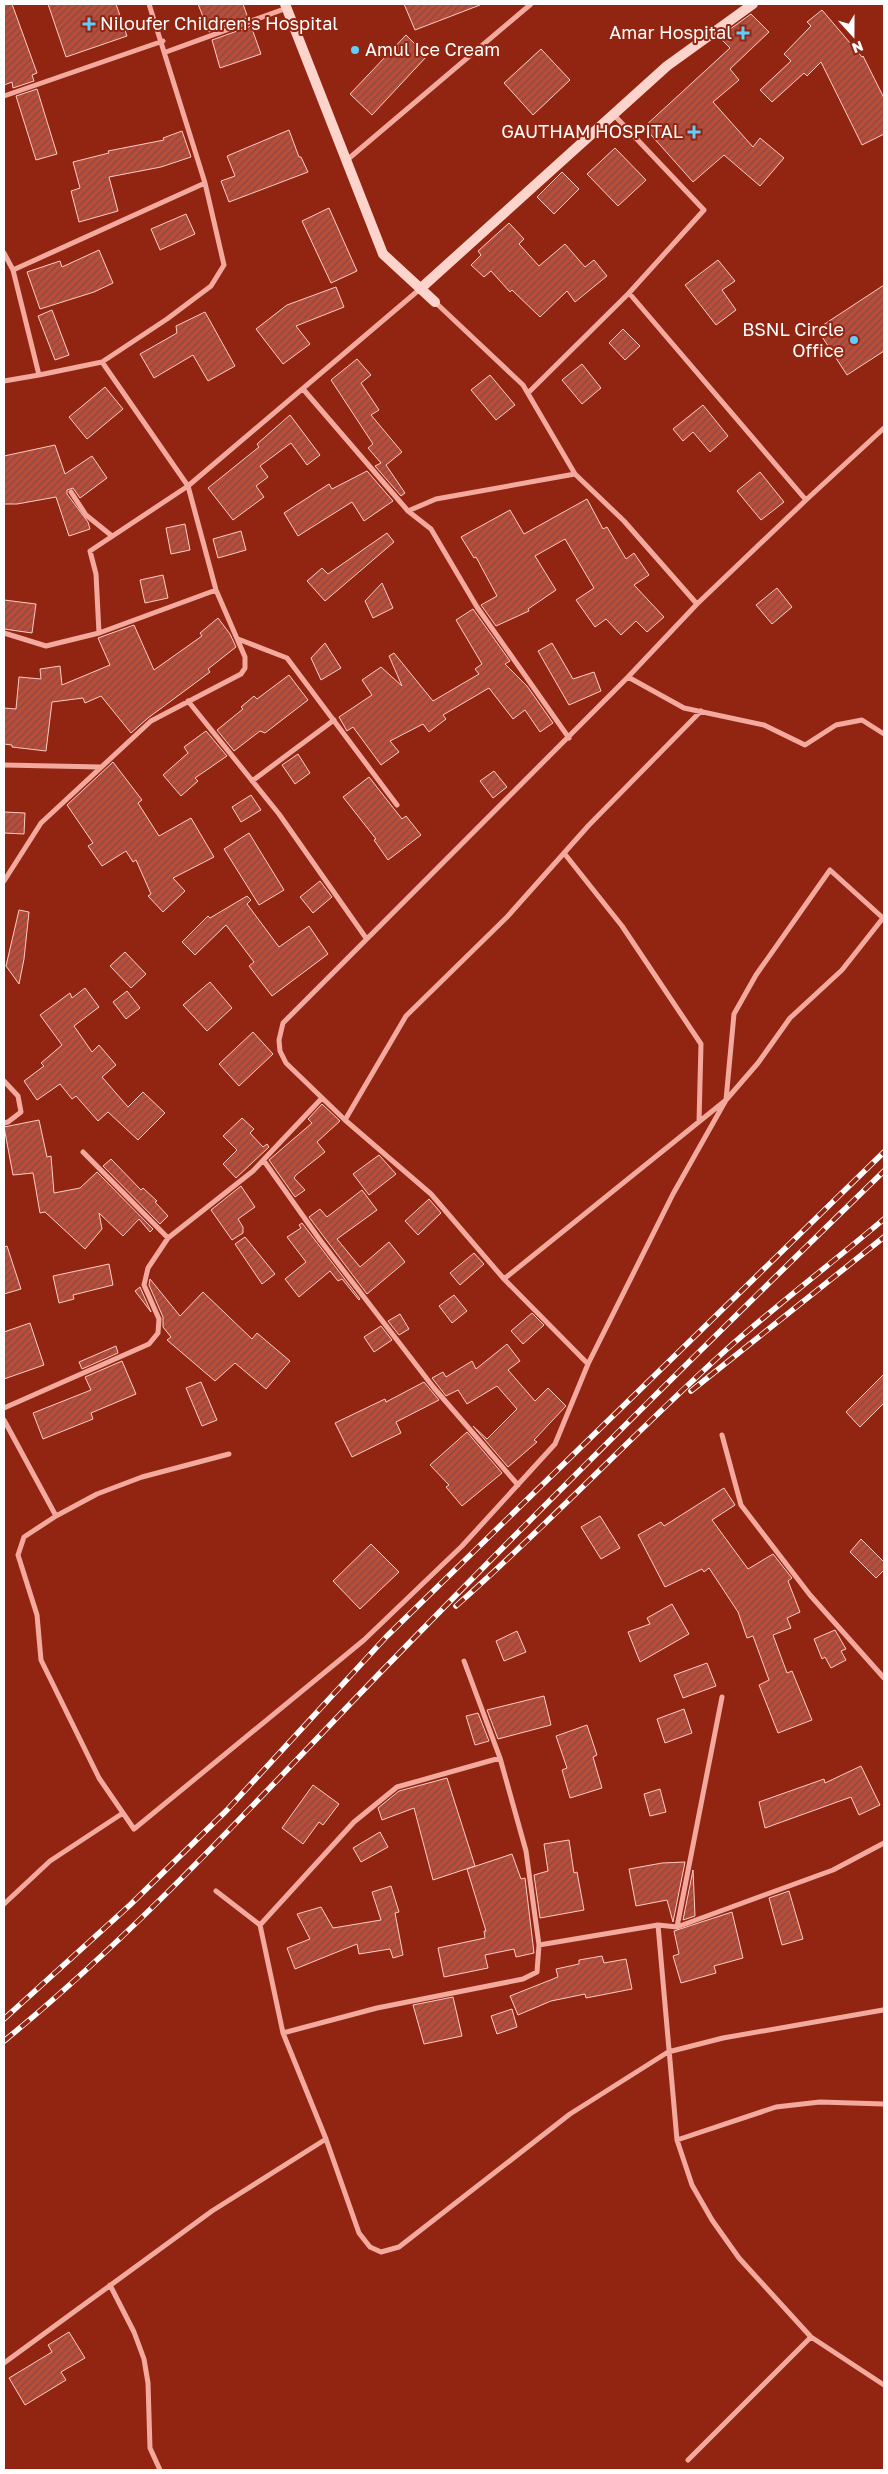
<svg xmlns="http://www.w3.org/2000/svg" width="888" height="2474" font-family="'Golos Text',sans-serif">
<defs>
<pattern id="building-hatch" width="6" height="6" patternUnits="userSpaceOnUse" patternTransform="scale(1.25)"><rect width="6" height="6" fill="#ba4c3a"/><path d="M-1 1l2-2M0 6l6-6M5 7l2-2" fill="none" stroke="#834c43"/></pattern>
</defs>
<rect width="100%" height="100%" fill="#922511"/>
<path fill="url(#building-hatch)" stroke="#fdccc4" d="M4 4H12L37 73 32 75 34 81 13 88 12 82 4 85Z
M48 4H116L127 36 66 57Z
M198 4H243L248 18 209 32Z
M404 4H480V5L415 30Z
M822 10 862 57 863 56 884 98V134L862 145 821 62 807 76 804 73 772 102 760 90 791 61 784 54 811 26 807 22Z
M751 14 769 32 730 69 739 80 713 102 753 147 760 138 784 158 760 186 724 155 693 182 644 127 730 48 719 37Z
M251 26 261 54 220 68 212 40Z
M406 35 427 56 372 115 350 94Z
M541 49 570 80 533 115 504 83Z
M37 89 57 154 36 160 16 96Z
M289 130 299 157H301L308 172 229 202 221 181 235 176 227 156Z
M182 131 191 157 161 167 109 177 118 211 79 222 71 191 80 188 73 162 109 153 108 151 164 140 163 138Z
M615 148 646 180 618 206 587 174Z
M562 172 579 189 554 214 537 197Z
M329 208 357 271 331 283 302 221Z
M186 214 195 234 160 250 151 229Z
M509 223 524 239 519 244 539 266 565 244 585 267 594 260 607 276 575 302 567 291 540 317 512 290 510 292 491 271 484 277 471 265 481 255 478 251Z
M99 250 113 283 94 292 40 309 27 272 60 261 62 267Z
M718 260 735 281 722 290 736 310 716 325 685 285Z
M884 285V351L847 375 817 329Z
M336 287 344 307 296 326 310 344 283 364 256 329 287 305Z
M52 310 69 355 55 360 38 316Z
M205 312 235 366 208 381 193 355 154 378 140 354 177 333 176 326Z
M623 329 640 346 625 360 609 343Z
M357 359 371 375 361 383 379 410 371 415 402 452 386 465 405 493 401 496 375 466 381 463 368 448 373 444 331 380Z
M582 364 601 388 582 404 562 380Z
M490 375 515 405 496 420 471 390Z
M105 387 123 409 87 439 69 417Z
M703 405 728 436 710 452 693 432 683 441 673 429Z
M290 415 320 455 307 465 291 443 260 466 268 477 256 486 264 497 233 520 208 488 259 447 257 444Z
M55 445 65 474 92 456 107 478 80 498 73 488 67 490V494L88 522 90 529 69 536 56 497 17 504H4V456Z
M367 471 393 501 364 521 352 502 298 536 284 513 329 484 332 489Z
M760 472 784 502 761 520 737 491Z
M587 499 603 529 607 527 626 559 634 553 649 575 634 585 664 617 647 632 636 621 621 635 606 619 595 627 576 600 594 588 565 539 535 556 556 590 528 609 529 611 496 626 481 605 497 596 476 557 474 558 461 537 510 510 524 534Z
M185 524 190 550 171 554 166 528Z
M241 531 246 550 218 558 213 539Z
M387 533 394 542 325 601 307 581 322 568 328 574Z
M163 575 168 598 145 603 140 580Z
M382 583 393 608 373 618 365 601Z
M777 588 792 607 772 624 756 605Z
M4 600 36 604 32 633 4 629Z
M473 609 510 661 505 664 527 686 553 723 540 732 525 710 513 719 489 688 443 715 446 719 429 732 423 724 390 741 399 752 381 765 353 727 347 731 339 717 372 695 362 680 381 667 402 686 389 656 394 653 433 701 479 674 475 669 482 664 456 620Z
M218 618 230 634 236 647 208 669 210 672 148 718 131 733 101 696 85 703 83 698 52 702 46 751 12 747V745L4 744V708L16 709 19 677 41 679 40 669 60 666 62 685 110 665 98 638 134 625 154 670 202 636 200 633Z
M325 643 341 668 321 680 311 658Z
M552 643 573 679 594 672 601 691 569 705 538 651Z
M289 675 308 700 265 733 260 731 234 751 217 730 243 709 241 707 254 696 257 699Z
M206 731 227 756 195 778 198 781 181 796 163 775 188 753 184 747Z
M298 754 310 773 295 784 282 765Z
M113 762 142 800 138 803 159 836 191 818 214 857 173 878 185 891 163 912 148 896 151 894 136 860 133 862 126 851 102 866 88 846 93 843 67 805Z
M494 771 507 787 493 798 480 781Z
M369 777 402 819 406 816 421 835 388 860 374 840 376 839 343 797Z
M251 795 261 810 241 822 232 807Z
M4 812 25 813 24 834 4 833Z
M249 833 284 890 259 905 224 849Z
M320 881 332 897 313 913 300 897Z
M247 896 251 900 247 904 279 947 309 926 328 954 272 996 249 966 254 962 226 925 195 955 182 942 208 916 210 918Z
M19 910 29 912 24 959 19 984 6 966Z
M125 952 146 974 131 988 110 966Z
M210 982 232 1008 207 1031 183 1005Z
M85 988 99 1007 74 1026 92 1052 99 1045 116 1065 102 1077 128 1107 143 1092 165 1113 138 1140 108 1112 98 1121 76 1096 72 1099 60 1084 37 1100 24 1081 44 1066 41 1063 62 1045 40 1015 70 993 72 998Z
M127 991 140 1008 126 1019 113 1002Z
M253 1032 273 1054 239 1086 219 1064Z
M322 1104 340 1121 317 1142 325 1152 296 1175 294 1178 305 1190 295 1197 269 1160 312 1123 308 1119Z
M242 1118 254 1129 250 1133 263 1147 267 1144 269 1147 236 1178 223 1164 237 1150 223 1136Z
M39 1120 47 1157 51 1156 54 1193 80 1188 97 1172 153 1229 150 1232 139 1219 123 1236 99 1213 102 1229 85 1249 45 1212 40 1213 33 1173 13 1175 4 1127Z
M379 1155 396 1174 369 1195 353 1174Z
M111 1159 141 1190 143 1188 157 1201 155 1202 168 1216 160 1224 103 1166Z
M241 1186 255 1207 238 1219 243 1227V1233L232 1240 211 1210Z
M362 1190 377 1210 337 1239 360 1267 389 1242 405 1262 367 1294 309 1217 320 1209 327 1217Z
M429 1199 441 1213 418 1235 405 1221Z
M302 1223 360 1299 359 1300 342 1279 338 1281 330 1271 299 1297 285 1279 306 1262 287 1237 301 1228 299 1225Z
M245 1237 275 1274 262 1284 235 1244Z
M7 1246 21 1289 4 1294V1247Z
M474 1253 484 1264 460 1285 450 1273Z
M109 1264 113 1285 73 1295 74 1299 59 1303 53 1276Z
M150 1279 180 1316 203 1292 252 1339 257 1333 290 1361 266 1389 235 1363 215 1381 167 1340 171 1337 163 1327V1317L149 1285Z
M140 1287 151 1312 135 1291Z
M454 1295 467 1311 452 1323 439 1306Z
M532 1313 544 1325 523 1344 511 1331Z
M400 1314 409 1329 399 1335 388 1321Z
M30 1323 44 1365 4 1379V1332Z
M381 1326 392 1340 374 1352 364 1337Z
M507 1344 520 1361 508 1370 535 1401 548 1388 566 1406 534 1440 537 1442 508 1467 473 1426 487 1439 517 1409 497 1386 467 1404 458 1390 446 1396 432 1378 443 1372 446 1377 472 1361 476 1369Z
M116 1346 118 1353 82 1369 79 1362Z
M122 1361 136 1394 91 1413 93 1419 43 1439 33 1413 91 1390 85 1377Z
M884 1374V1403L860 1427 846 1412Z
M201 1382 217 1420 202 1426 186 1388Z
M424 1382 439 1400 396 1422 401 1433 352 1457 335 1423 385 1399 386 1402Z
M467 1432 502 1473 462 1506 446 1487 449 1485 430 1465Z
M724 1488 735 1505 712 1520 748 1569 773 1554 792 1578 788 1581 800 1612 787 1618 791 1628 773 1635 787 1673 792 1671 812 1720 778 1733 759 1685 769 1680 753 1636 747 1638 738 1612 709 1568 704 1572 702 1569 665 1587 638 1535 661 1522 664 1526Z
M600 1516 620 1548 601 1559 581 1527Z
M861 1539 884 1562V1570L876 1578 850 1552Z
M371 1544 399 1572 360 1609 333 1581Z
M672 1604 689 1634 640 1662 628 1632 650 1624 647 1618Z
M835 1630 846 1649 841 1651 846 1660 831 1668 825 1657 822 1659 814 1639Z
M517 1631 526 1652 504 1661 496 1641Z
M707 1663 716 1686 683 1698 674 1675Z
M544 1696 551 1725 498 1739 487 1710Z
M684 1709 692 1733 665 1743 657 1719Z
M478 1713 489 1741 475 1745 466 1716Z
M587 1725 597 1755 593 1757 602 1788 570 1798 562 1770 567 1768 556 1736Z
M861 1766 880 1805 859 1815 851 1797 765 1828 759 1802 824 1779 825 1783Z
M447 1778 475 1866 433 1880 414 1808 382 1820 378 1808 399 1791Z
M313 1785 339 1804 323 1825 319 1822 303 1844 282 1828Z
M660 1789 666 1812 650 1816 644 1794Z
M380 1832 388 1847 361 1862 353 1848Z
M569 1840 574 1873 577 1872 584 1910 540 1918 534 1875 548 1871 544 1844Z
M512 1854 521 1879 525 1878 534 1953 516 1957 514 1949 485 1955 488 1968 444 1977 438 1948 485 1938 484 1931H486L467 1869Z
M685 1862 673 1922 667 1900 636 1906 629 1869 662 1863Z
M693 1870 695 1916 683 1920Z
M391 1886 399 1912 395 1913 403 1955 393 1958 390 1949 359 1954 357 1944 295 1969 287 1948 310 1939 297 1914 321 1907 333 1928 381 1920 372 1892Z
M789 1891 803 1939 782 1945 769 1898Z
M732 1912 743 1958 714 1966 716 1973 681 1983 673 1956 679 1954 674 1931Z
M602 1956 604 1963 626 1959 632 1989 586 1998 585 1994 551 2001 518 2015 510 1996 558 1977 556 1969 579 1964V1960Z
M453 1997 462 2036 424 2044 413 2005Z
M512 2009 517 2027 497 2034 491 2016Z
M69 2332 85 2358 61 2372 66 2380 25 2405 9 2378 52 2352 48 2345Z"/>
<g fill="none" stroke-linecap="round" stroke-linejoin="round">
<path stroke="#f3a99d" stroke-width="5" d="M149 4 205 183 224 265 211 286 167 319 102 362 39 375 13 270 205 183
M166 52 287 8
M4 96 163 41
M614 115 704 210 629 293
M347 160 531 4
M4 253 13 270
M435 302 523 385 575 474 624 521 697 604 628 677 684 708 764 725 805 745 836 725 862 720 884 734
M102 362 188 486 420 289
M4 381 39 375
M303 389 408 511
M528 393 629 293 806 500 697 604
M71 492 86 515 112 536
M806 500 884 428
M4 633 46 646 99 633 96 574 90 551 188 486 216 590 245 657V668L241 674 151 721 41 823 4 881
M99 633 216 590
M238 639 287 658 397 805
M188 701 279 814 366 938
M569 738 477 607 431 529 408 511 436 499 575 474
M4 765 101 767
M252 781 334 720
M564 853 622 926 701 1044 699 1122
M4 1081 18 1096 21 1112 8 1122 4 1123
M345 1120 406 1016 507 917 589 825 701 711
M83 1152 168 1238
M264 1161 320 1240 434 1388 518 1485
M504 1279 726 1100 758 1063 790 1018 842 970 883 918 830 870 756 975 734 1014 726 1100 673 1194 588 1364
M4 1408 149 1344 158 1333 159 1319 144 1285 148 1268 168 1238 253 1171 322 1098
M4 1420 56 1516 24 1537 18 1555 37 1615 41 1660 99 1778 134 1829 364 1640 462 1546 555 1444 588 1364 504 1279 431 1194 345 1120 286 1063 280 1051 279 1040 283 1023 628 677
M722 1435 741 1505 810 1595 884 1678
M56 1516 97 1494 142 1477 229 1454
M464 1661 500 1758
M216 1891 260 1925 283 2033 326 2139 359 2233 370 2247 381 2252 399 2247 570 2114 668 2052 723 2038 883 2010
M4 1904 50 1861 123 1813
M260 1925 354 1822 397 1787 500 1758 526 1851 539 1945 658 1925 677 1927 833 1870 884 1843
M658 1925 677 2140 776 2107 820 2102 884 2104
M677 1927 722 1697
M283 2033 377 2008 523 1979 537 1972 539 1945
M677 2140 692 2185 712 2220 739 2258 811 2337 884 2385
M110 2285 134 2332 144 2359 148 2383 150 2448 160 2470
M4 2363 212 2211 326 2139
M688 2460 811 2337"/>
<path stroke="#fdd4cc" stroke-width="10" d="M285 4 383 254 435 302
M420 289 667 66 753 4"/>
<g stroke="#fff" stroke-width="5.5">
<path id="rail" d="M691 1391 884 1237
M456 1606C549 1524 634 1433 727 1349 778 1304 832 1263 884 1219
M4 2019 130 1905 227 1810 387 1636 884 1152
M4 2041C139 1931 256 1801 377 1676 543 1505 713 1337 884 1171"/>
</g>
<use href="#rail" stroke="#922511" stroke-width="4" stroke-dasharray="11" stroke-linecap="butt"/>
</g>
<g fill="#5fceff" stroke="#922511" stroke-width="2">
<path d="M86.5 16.5h5v5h5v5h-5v5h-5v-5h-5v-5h5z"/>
<path d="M740.5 25.5h5v5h5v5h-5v5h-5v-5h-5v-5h5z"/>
<circle cx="355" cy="50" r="5"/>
<path d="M691.5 124.5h5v5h5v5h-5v5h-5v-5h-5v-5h5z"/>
<circle cx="854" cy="340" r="5"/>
</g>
<g text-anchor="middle" stroke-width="4" stroke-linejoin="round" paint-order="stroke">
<g font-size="18" fill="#fff" stroke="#922511" text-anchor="end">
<text x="100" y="30" text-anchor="start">Niloufer Children's Hospital</text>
<text x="732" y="39">Amar Hospital</text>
<text x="365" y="56" text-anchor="start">Amul Ice Cream</text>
<text x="683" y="138">GAUTHAM HOSPITAL</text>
<text x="844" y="336">BSNL Circle<tspan x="844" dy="21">Office</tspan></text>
</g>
</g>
<rect width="888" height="2474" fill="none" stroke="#ffffff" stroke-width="10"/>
<g transform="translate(853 35) rotate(159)" stroke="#922511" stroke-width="4" paint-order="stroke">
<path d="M0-4L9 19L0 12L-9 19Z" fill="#ffffff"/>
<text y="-8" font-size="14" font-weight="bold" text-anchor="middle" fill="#ffffff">N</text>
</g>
</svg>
